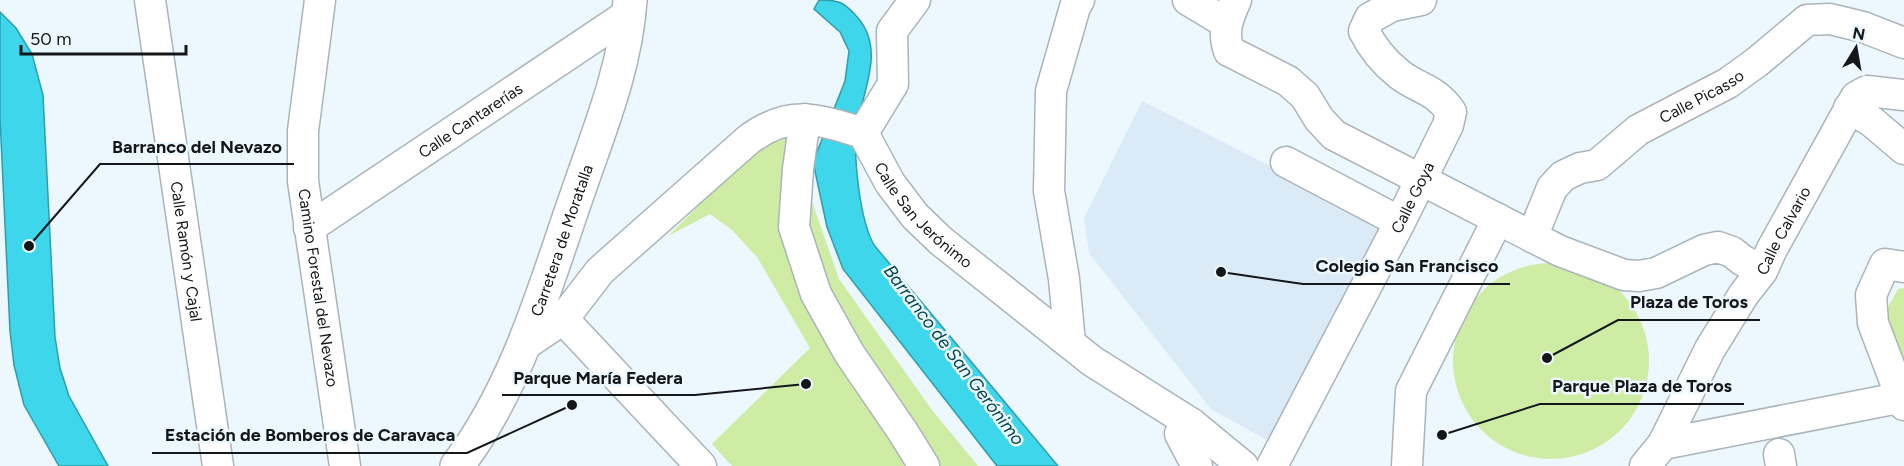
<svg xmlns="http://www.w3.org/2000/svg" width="1904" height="466" font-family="Figtree,sans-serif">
<rect width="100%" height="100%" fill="#edf7fe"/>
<path fill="#daeaf6" d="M1142 101 1385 224 1272 443 1211 409 1089 253 1084 218Z"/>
<path fill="#cfeca4" d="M797 132 809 193 839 279 932 410 978 466H732L712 444 810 348 757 257 732 230 710 214 668 236 748 157 777 137Z
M1453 361a98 98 0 1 1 196 0a98 98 0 1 1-196 0Z
M1904 288V373L1881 320 1898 289Z"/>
<path fill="#3ed6ea" stroke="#319dac" stroke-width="1.5" d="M819 0C840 0 844 2 858 18 887 52 860 95 856 133 854 162 860 220 874 245L1058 466H997L843 269 827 227 813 162 845 81 849 51 840 32 814 9Z
M0 12 16 28 32 54 43 95 55 337 60 368 69 396 108 466H59L24 405 14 365 10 331 0 118Z"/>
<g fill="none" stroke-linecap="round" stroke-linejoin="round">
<g stroke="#aab4bb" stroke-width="33">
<g id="minor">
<path id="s1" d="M150 0 218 466"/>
<path id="s2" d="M320 0 303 131V181L345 466"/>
<path d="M1188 0 1226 23"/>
<path d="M1236 0C1228 18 1222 32 1229 51L1288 81 1305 96 1319 119 1334 135 1560 251 1624 275 1639 276 1656 273 1704 250 1718 247 1732 252 1742 260 1762 271"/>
<path d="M1849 108 1871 121 1904 149"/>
<path d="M805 119 798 169 794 227 816 294 849 353 903 432 924 466"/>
<path d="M863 133 893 84 892 31 915 0"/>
<path d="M1286 162 1400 222"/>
<path id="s3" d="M309 228 630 13"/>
<path id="s4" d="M1532 237 1552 188 1563 176 1580 168 1597 165 1638 130 1728 83 1757 62 1807 20 1830 19 1863 27 1904 43"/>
<path d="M1904 267 1885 264 1871 295 1873 323 1904 405"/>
<path d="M563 319 701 466"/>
<path d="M1070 343 1064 279 1049 191 1051 91 1075 7 1079 0"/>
<path id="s5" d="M523 346 563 319 600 271 748 140C789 109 817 119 863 133L890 183 915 216 941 241 1092 361 1192 424 1243 466"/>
<path d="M1192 424 1180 434 1197 466"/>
<path d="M1663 444 1904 397"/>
<path d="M1779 454 1781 466"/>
<path id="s6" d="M1272 466 1400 222 1448 125 1451 112C1436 89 1418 89 1399 74 1384 62 1372 47 1364 31L1370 18 1392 6 1421 0"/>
<path d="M1407 466 1411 391 1498 219"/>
<path id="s7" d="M1645 466 1663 444 1710 349 1744 294 1762 271 1772 249 1856 97 1867 91 1904 95"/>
</g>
</g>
<g stroke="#aab4bb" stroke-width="36">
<g id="major">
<path id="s8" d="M457 466C518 386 545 286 578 192 599 131 626 66 630 0"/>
</g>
</g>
<use href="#minor" stroke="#fff" stroke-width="30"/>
<use href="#major" stroke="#fff" stroke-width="33"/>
</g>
<g text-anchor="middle" stroke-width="5" stroke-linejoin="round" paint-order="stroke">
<g font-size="16" fill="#14171a" stroke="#edf7fe">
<text dy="6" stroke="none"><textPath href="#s4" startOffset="231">Calle Picasso</textPath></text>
<text dy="6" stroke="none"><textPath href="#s3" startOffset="194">Calle Cantarerías</textPath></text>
<text dy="6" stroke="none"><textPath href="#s6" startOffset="303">Calle Goya</textPath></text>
<text dy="6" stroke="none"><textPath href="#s5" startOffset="531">Calle San Jerónimo</textPath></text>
<text dy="6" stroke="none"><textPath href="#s7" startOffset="274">Calle Calvario</textPath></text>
<text dy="6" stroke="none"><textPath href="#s8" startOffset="250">Carretera de Moratalla</textPath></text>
<text dy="6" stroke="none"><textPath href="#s1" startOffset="254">Calle Ramón y Cajal</textPath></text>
<text dy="6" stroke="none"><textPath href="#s2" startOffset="290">Camino Forestal del Nevazo</textPath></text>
</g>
<g font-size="18" font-style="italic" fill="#00454e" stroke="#edf7fe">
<text transform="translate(954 355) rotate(53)" y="6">Barranco de San Gerónimo</text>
</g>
</g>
<path fill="none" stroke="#14171a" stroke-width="2" d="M29 246L100 164H294M1221 272L1303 284H1510M1547 358L1618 320H1760M806 384L695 395H502M1442 435L1540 404H1744M572 405L467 453H152"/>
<g fill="#14171a" stroke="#edf7fe" stroke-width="2">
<circle cx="29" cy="246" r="6"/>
<circle cx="1221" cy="272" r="6"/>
<circle cx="1547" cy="358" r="6"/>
<circle cx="806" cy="384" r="6"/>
<circle cx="1442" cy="435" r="6"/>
<circle cx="572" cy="405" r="6"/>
</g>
<g font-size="18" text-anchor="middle" font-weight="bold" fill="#14171a" stroke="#edf7fe" stroke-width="5" stroke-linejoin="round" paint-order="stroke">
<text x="197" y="153">Barranco del Nevazo</text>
<text x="1407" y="272">Colegio San Francisco</text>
<text x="1689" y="308">Plaza de Toros</text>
<text x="598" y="384">Parque María Federa</text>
<text x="1642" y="392">Parque Plaza de Toros</text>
<text x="310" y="441">Estación de Bomberos de Caravaca</text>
</g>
<g transform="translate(1856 48) rotate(11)" stroke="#edf7fe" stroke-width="4.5" paint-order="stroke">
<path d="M0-4.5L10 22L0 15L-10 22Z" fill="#14171a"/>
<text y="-9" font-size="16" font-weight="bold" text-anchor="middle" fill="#14171a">N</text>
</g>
<path d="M21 45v9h165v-9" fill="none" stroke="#14171a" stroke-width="3"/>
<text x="30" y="45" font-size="18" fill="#14171a" stroke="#edf7fe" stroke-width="4.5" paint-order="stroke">50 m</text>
</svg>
